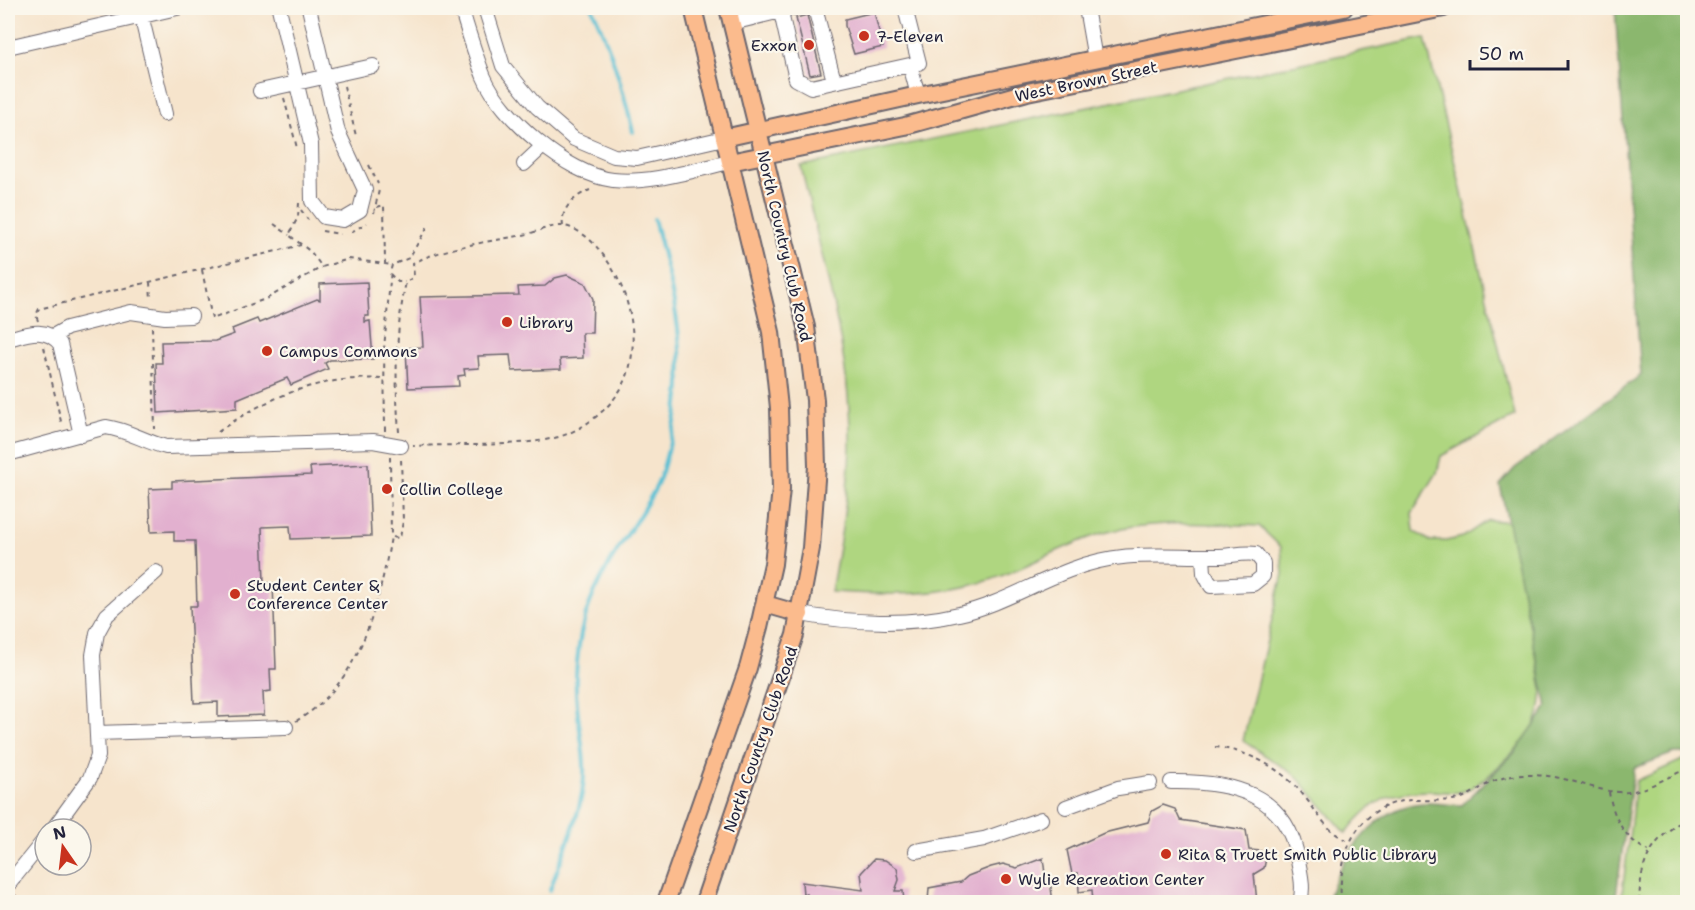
<svg xmlns="http://www.w3.org/2000/svg" width="1695" height="910" font-family="'Shantell Sans',sans-serif">
<rect width="100%" height="100%" fill="#fbf7ec"/>
<filter id="ink" filterUnits="userSpaceOnUse"><feTurbulence type="fractalNoise" baseFrequency=".0167" numOctaves="2"/><feDisplacementMap in="SourceGraphic" scale="12" xChannelSelector="R" yChannelSelector="G"/><feConvolveMatrix kernelMatrix="1 2 1 2 8 2 1 2 1" color-interpolation-filters="sRGB"/></filter>
<filter id="wash" filterUnits="userSpaceOnUse"><feTurbulence type="fractalNoise" baseFrequency=".008" numOctaves="4" result="noise"/><feDisplacementMap in="SourceGraphic" scale="24" xChannelSelector="R" yChannelSelector="G"/><feGaussianBlur stdDeviation="1.35" result="paint"/><feColorMatrix in="noise" values="0 0 0 0 0 0 0 0 0 0 0 0 0 0 0 0 0 1.4 0 .05"/><feComposite in="paint" operator="in"/></filter>
<g filter="url(#wash)">
<rect width="100%" height="100%" fill="#f6e4cc"/>
<path fill="#afd680" stroke="#687c5e" stroke-width="1.5" d="M1425 38 1515 416 1441 456 1437 473 1412 513 1414 531 1430 541H1446L1463 537 1488 520 1513 522 1542 689C1541 702 1540 713 1534 725 1525 743 1480 789 1460 792 1452 794 1441 791 1432 791 1391 791 1371 800 1346 833L1295 775 1243 741 1283 574 1281 547 1259 526C1211 523 1150 520 1104 533 1064 544 1029 567 990 580 939 597 884 595 831 592 840 544 848 497 850 448 852 354 821 257 801 166Z
M1687 758V902H1621L1636 781Z"/>
<path fill="#8bb76e" stroke="#566c54" stroke-width="1.5" d="M1615 8H1687V753H1674L1634 768 1615 902H1327C1339 859 1375 805 1425 803 1437 803 1450 805 1462 805L1515 752 1547 707 1500 485 1515 468 1641 375Z"/>
<g fill="none" stroke-linecap="round" stroke-linejoin="round">
<path stroke="#57bfd3" stroke-width="4" d="M592 8C611 48 623 88 633 132
M550 890C561 858 579 820 583 786 587 760 579 732 577 705 574 682 577 656 581 633 593 576 628 539 655 489 662 477 664 463 668 450 694 366 675 301 654 219"/>
</g>
<g id="blocks">
<path fill="#e2b0cf" d="M874 12 883 47 854 54 845 26V19Z
M807 15 821 73 810 75 796 18Z
M567 275 585 283 593 299 592 333H582L583 358 560 359 561 369 512 371 510 355 478 356 479 368 464 369 465 375 458 376 459 386 408 388 406 348 423 347 420 297 519 295 518 287 545 286 555 278Z
M367 282 369 316H365V322L370 321 373 359 330 360 325 363 328 369 291 385 287 378 237 399V408L158 413 156 363H162L161 342 215 341 234 334 232 329 257 319 259 323 317 299 320 300V284Z
M368 464 371 536 291 539 290 526 262 527 264 583H273L276 669H270L271 691 263 692 264 715 218 717V702L194 703 190 606H197L195 541H174V531L151 532 149 489 172 488V481L311 475 310 467Z
M1163 805 1175 809 1180 820 1246 830 1249 850 1261 851 1266 858 1264 868 1254 874 1257 902H1095L1093 901 1092 890 1079 892 1078 873 1072 874 1067 850 1104 833 1148 822 1152 811Z
M1043 858 1046 882 1050 881 1053 902H928L929 888 961 882 968 876 991 867 1003 864 1017 868Z
M874 859 885 860 897 868 899 880 895 891H903L904 902H808L807 894 803 895 802 882 863 890 861 873Z"/>
</g>
</g>
<g filter="url(#ink)">
<use href="#blocks" fill-opacity="0" stroke="#6c666e" stroke-width="1.5"/>
<g fill="none" stroke-linecap="round" stroke-linejoin="round">
<g stroke="#6c666e" stroke-width="16">
<path id="minor" d="M279 8 311 144 312 201 324 217 343 220 360 210 365 190 338 132 309 8
M461 8C468 30 475 55 484 77 501 117 568 175 613 180 651 184 693 170 730 162
M485 8 503 66 537 107 574 139 614 156 637 158 724 138
M780 8 796 79 811 87 910 65
M815 8 834 81
M905 8 919 63 910 65 918 95
M1086 8 1095 59
M141 15 165 114
M732 23 793 8
M8 47 177 8
M260 91 373 66
M524 164 543 146
M53 336 67 328 131 312 165 317 191 316
M8 339C27 334 45 326 60 344L81 435
M8 454 106 427C128 430 145 442 166 447L373 441 401 446
M800 614C850 623 909 626 959 614 999 605 1032 584 1070 570 1123 549 1164 557 1219 556 1231 556 1243 552 1256 554L1263 563V576L1253 584 1211 586 1204 573 1203 556
M97 733 286 727
M1171 782C1231 781 1288 793 1298 861 1301 875 1304 889 1300 902
M1066 807 1118 788 1150 783
M53 829 90 778 98 756 93 655 97 633 107 615 156 572
M916 851 984 839 1041 819
M8 885 45 839
M8 899 12 902"/>
</g>
<g stroke="#6c666e" stroke-width="20">
<path id="major" d="M724 138 918 95 1344 8
M730 162 905 126 1027 92 1444 8
M765 604 800 614
M666 902 748 668 759 627 773 564 781 489 779 408 771 332 693 8
M704 902 795 635 811 548 817 466 815 400 806 327 728 8"/>
</g>
<path stroke="#6c666e" stroke-width="2" stroke-dasharray="4.5 4.5" stroke-linecap="butt" d="M344 86 356 136
M284 98 297 148
M369 165 378 184
M299 203 298 217 289 235 311 252 322 267 349 259 392 265
M377 207 384 205 385 263
M301 210 308 220
M374 213 379 190
M274 224 289 235
M563 226C560 208 576 195 590 190
M322 231 340 234
M351 232 367 223
M202 270 212 319 268 298 322 267
M390 274 398 282H405
M150 282 151 300
M38 321 36 315 39 309 301 245
M152 327 155 429
M44 347 62 426
M385 431 384 349 391 269 392 265 409 258 428 226
M218 432C267 396 323 375 383 379
M399 432C395 380 395 333 406 282L414 277 413 263C447 246 490 242 528 234 538 231 553 225 563 226 574 227 587 236 594 244 626 278 643 334 626 379 616 403 590 425 567 434 534 448 452 444 413 446
M390 457 391 537
M296 721C360 685 379 604 391 537L400 538 403 521 401 458
M1215 747C1249 751 1282 768 1304 796 1319 814 1326 832 1349 841
M1609 792C1613 818 1625 840 1649 851
M1341 902C1338 858 1353 810 1403 801 1421 798 1440 803 1458 799 1470 796 1479 788 1490 783 1507 774 1529 774 1548 776 1575 779 1601 794 1628 792 1651 789 1667 776 1688 769
M1639 902C1641 859 1650 841 1688 817"/>
<use href="#minor" stroke="#fff" stroke-width="14"/>
<use href="#major" stroke="#fbbb8d" stroke-width="16"/>
</g>
</g>
<g fill="#c8321e" stroke="#fbf7ec" stroke-width="2">
<circle cx="864" cy="36" r="6"/>
<circle cx="809" cy="45" r="6"/>
<circle cx="507" cy="322" r="6"/>
<circle cx="267" cy="351" r="6"/>
<circle cx="387" cy="489" r="6"/>
<circle cx="235" cy="594" r="6"/>
<circle cx="1166" cy="854" r="6"/>
<circle cx="1006" cy="879" r="6"/>
</g>
<g text-anchor="middle" stroke-width="4.5" stroke-linejoin="round" paint-order="stroke">
<g font-size="16" fill="#22223b" stroke="#fbf7ec" text-anchor="start">
<text x="876" y="42">7-Eleven</text>
<text x="797" y="51" text-anchor="end">Exxon</text>
<text x="519" y="328">Library</text>
<text x="279" y="357">Campus Commons</text>
<text x="399" y="495">Collin College</text>
<text x="247" y="591">Student Center &amp;<tspan x="247" dy="18">Conference Center</tspan></text>
<text x="1178" y="860">Rita &amp; Truett Smith Public Library</text>
<text x="1018" y="885">Wylie Recreation Center</text>
</g>
<g font-size="16" fill="#22223b" stroke="#fbf7ec">
<text transform="translate(1086 81) rotate(-12)" y="6">West Brown Street</text>
<text transform="translate(785 246) rotate(77)" y="6">North Country Club Road</text>
<text transform="translate(760 739) rotate(-71)" y="6">North Country Club Road</text>
</g>
</g>
<rect width="1695" height="910" fill="none" stroke="#fbf7ec" stroke-width="30"/>
<g transform="translate(63 847) rotate(346)"><circle r="28" fill="#fbf7ec" stroke="#a4a2a5" stroke-width="1.5"/>
<path d="M0-4.5L10 22L0 15L-10 22Z" fill="#c8321e"/>
<text y="-9" font-size="16" font-weight="bold" text-anchor="middle" fill="#22223b">N</text>
</g>
<path d="M1470 60v9h98v-9" fill="none" stroke="#22223b" stroke-width="3"/>
<text x="1479" y="60" font-size="18" fill="#22223b" stroke="#fbf7ec" stroke-width="4.5" paint-order="stroke">50 m</text>
</svg>
